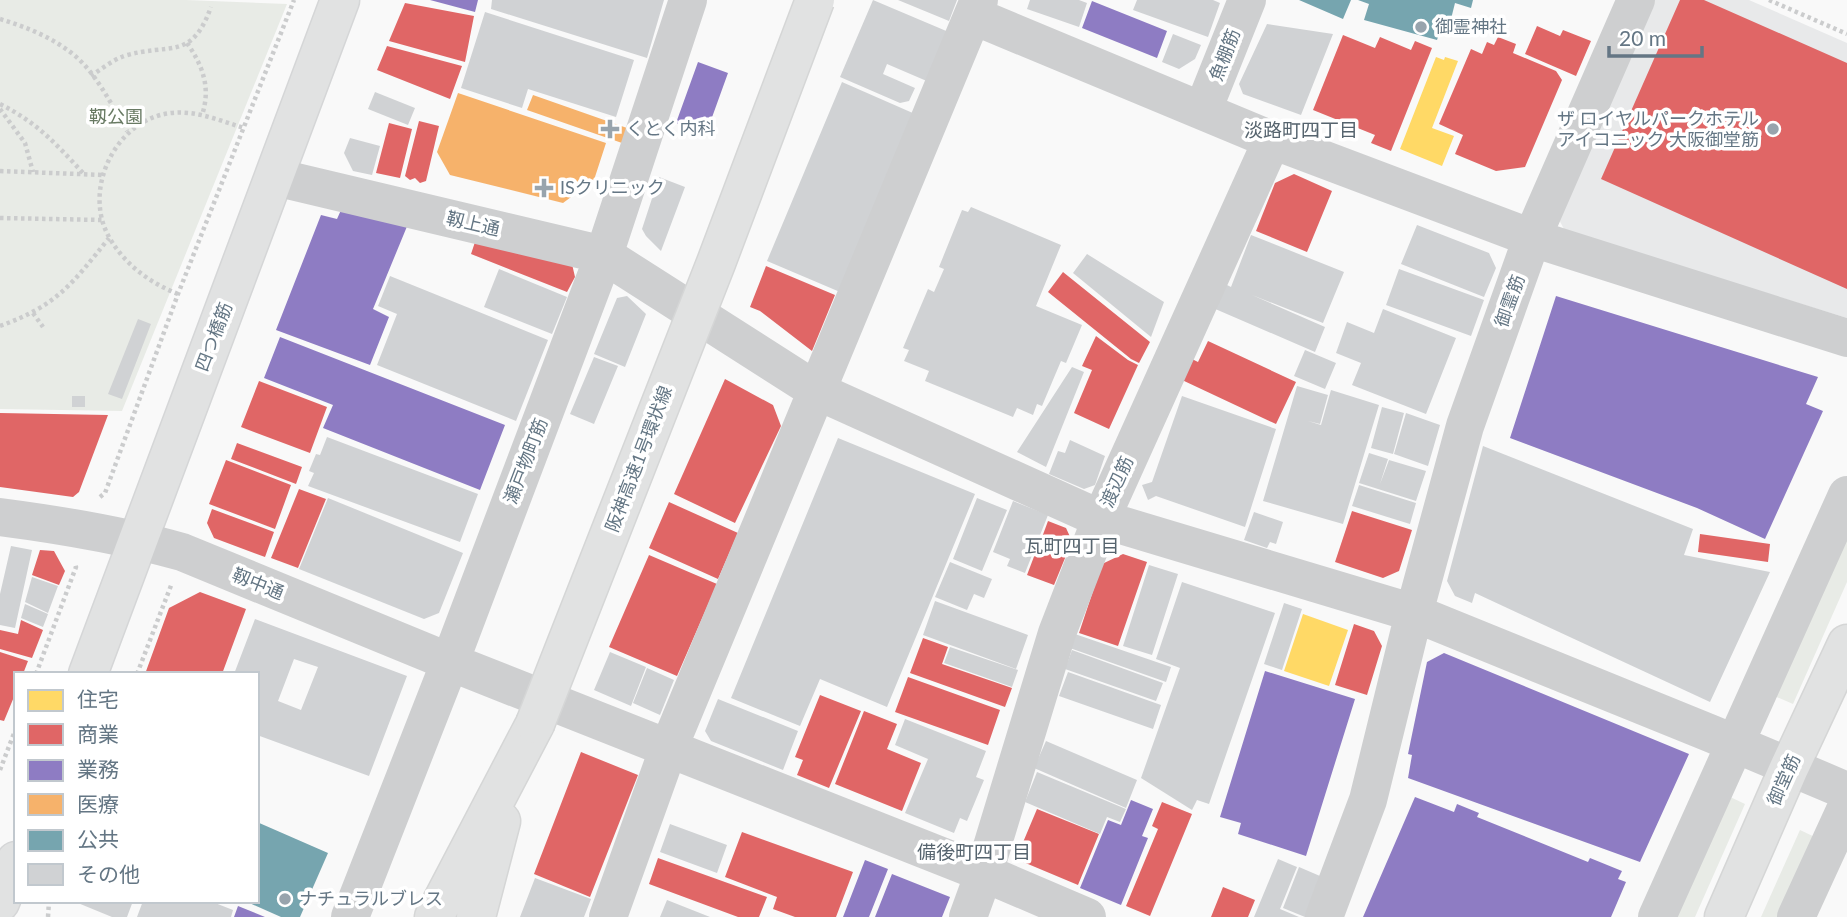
<svg xmlns="http://www.w3.org/2000/svg" width="1847" height="917" font-family="Lato,'Noto Sans JP',sans-serif">
<rect width="100%" height="100%" fill="#f9f9f9"/>
<path fill="#e8e9ea" d="M1652 0H1749L1847 43V318L1565 231 1556 214Z"/>
<path fill="#e8ebe6" d="M0 0H186L287 4 122 411 0 409Z
M1847 527V582L1793 704 1772 695Z
M1726 795 1745 804 1695 917H1672Z
M1800 830 1819 839 1785 917H1761Z"/>
<path fill="#ffd966" d="M1436 57 1444 60 1445 57 1458 61 1432 128 1454 136 1442 166 1400 149Z
M1303 614 1348 630 1329 686 1284 671Z"/>
<path fill="#e06666" d="M1680 0H1704L1847 63V289L1601 179Z
M405 3 474 16 465 62 389 41Z
M1537 26 1560 36 1563 30 1591 41 1576 76 1525 54Z
M1343 35 1375 48 1380 37 1411 50 1415 41 1432 48 1391 151 1371 143 1375 135 1313 110Z
M1498 37 1516 44 1513 53 1556 71 1562 80 1525 167 1496 171 1455 154 1463 135 1439 124 1471 49 1482 54 1487 42 1494 45Z
M387 46 462 66 450 99 377 70Z
M419 121 439 126 426 181 420 183 415 178 410 180 405 176Z
M389 123 412 129 400 178 376 173Z
M1294 174 1332 191 1307 252 1256 231 1275 183Z
M476 239 572 264 575 277 567 292 471 254Z
M766 266 835 295 812 351 760 311 750 307Z
M1063 272 1150 342 1139 363 1131 359 1048 292Z
M1096 336 1128 360 1138 365 1109 429 1074 413 1092 370 1082 366Z
M1208 341 1296 382 1276 424 1182 380 1192 359 1198 362Z
M725 379 773 405 781 426 735 523 674 494Z
M259 381 327 407 310 453 241 427Z
M0 413 108 415 79 492 73 497 0 487Z
M237 443 302 467 296 484 231 459Z
M226 460 291 485 275 529 209 504Z
M299 489 326 499 298 568 271 558Z
M669 502 738 533 718 579 649 548Z
M212 509 274 532 265 557 214 538 207 523Z
M1352 511 1412 530 1399 571 1383 578 1335 562Z
M1048 521 1066 528 1072 541 1054 585 1027 575 1038 546 1045 549 1048 542 1041 540Z
M1700 534 1770 544 1768 562 1698 552Z
M40 550 54 551 65 571 59 585 32 575Z
M1123 554 1147 562 1118 646 1079 633 1102 564Z
M649 555 717 584 677 676 609 647Z
M200 592 246 609 222 674H145L169 608Z
M21 620 43 630 32 658 0 649V630L18 634Z
M1354 624 1374 631 1382 646 1367 695 1335 685Z
M923 638 948 647 942 664 1012 688 1005 707 910 673Z
M0 652 28 661 23 674H16V692L4 721 0 720Z
M908 677 1000 710 988 745 895 712Z
M820 695 861 711 829 788 797 775 803 760 795 757Z
M864 711 897 724 887 749 921 763 902 811 835 784Z
M581 752 638 775 590 897 534 874Z
M1162 802 1192 814 1150 916 1126 906 1158 829 1152 826Z
M1037 809 1099 834 1078 885 1016 859Z
M742 832 853 872 836 917H795L773 909 777 897 725 877Z
M658 858 767 897 759 917H738L649 884Z
M1223 887 1255 900 1248 917H1211Z"/>
<path fill="#8e7cc3" d="M430 0H478L475 12Z
M1092 1 1167 31 1157 58 1082 28Z
M698 62 728 73 706 134 676 123Z
M341 210 408 224 373 309 389 317 370 365 276 330 321 215 337 219Z
M1556 296 1818 377 1806 404 1823 411 1765 539 1697 508 1510 438Z
M280 337 505 425 480 490 323 428 333 405 264 378Z
M1444 653 1689 754 1640 862 1408 778 1412 755 1408 754 1427 662Z
M1265 671 1355 699 1306 856 1238 834 1241 823 1220 817Z
M1415 797 1454 812 1457 804 1479 813 1477 817 1588 862 1590 858 1622 871 1618 879 1626 882 1611 917H1363Z
M1131 800 1153 809 1142 836 1148 838 1121 905 1080 888 1108 820 1121 825Z
M865 860 888 869 869 917H843Z
M892 874 950 897 942 917H875Z
M238 906 265 917H234Z"/>
<path fill="#f6b26b" d="M458 93 606 143 594 180 563 203 450 175 437 152Z
M533 95 627 128 622 143 527 110Z"/>
<path fill="#76a5af" d="M1299 0H1351L1343 19Z
M1358 0H1473L1471 8 1455 3 1449 27 1442 25 1437 40 1364 20 1369 4Z
M257 822 328 853 300 917H281L245 901H257Z"/>
<path fill="#d0d2d4" fill-rule="evenodd" d="M492 0H664L647 58 491 9Z
M873 0 951 33 929 82 887 64 883 74 915 88 909 101 900 103 840 77Z
M898 0H957L949 21Z
M1030 0H1079L1087 3 1079 27 1027 9Z
M1137 0H1213L1220 3 1208 37 1133 10Z
M485 12 634 60 616 117 528 89 522 108 461 88Z
M1267 24 1333 34 1301 115 1243 94 1239 84Z
M1173 34 1201 45 1195 59 1179 69 1162 62Z
M842 82 915 114 840 292 767 261Z
M375 92 415 108 408 125 368 109Z
M350 138 380 146 372 175 353 171 344 153Z
M659 177 685 187 661 251 646 236 642 229Z
M971 207 1061 245 1036 306 1082 325 1066 363 1061 361 1042 406 1037 404 1033 415 1017 408 1013 417 925 381 929 371 904 361 909 350 903 348 928 289 934 292 944 269 939 267 962 210 968 212Z
M1417 225 1489 253 1496 268 1484 297 1401 264Z
M1251 235 1344 272 1323 323 1252 295 1325 327 1315 352 1213 308 1223 283 1231 287Z
M1087 254 1164 302 1151 337 1073 273Z
M499 269 567 297 552 334 484 307Z
M1399 269 1484 300 1471 336 1386 305Z
M390 276 548 340 516 421 377 365 397 314 378 306Z
M627 296 646 314 625 367 594 354 617 298Z
M1383 309 1456 338 1426 414 1352 385 1361 363 1336 353 1347 322 1374 333Z
M138 319 151 324 122 399 108 394Z
M1305 350 1336 363 1325 389 1294 376Z
M594 357 618 366 594 424 570 414Z
M1072 367 1084 372 1046 467 1017 452Z
M1297 386 1328 395 1320 424 1308 421 1321 425 1331 390 1379 405 1343 524 1263 501Z
M72 396H85V407H72Z
M1182 396 1276 429 1245 527 1156 496 1148 500 1142 485 1152 482Z
M1382 407 1404 413 1393 454 1371 448Z
M1406 413 1440 425 1428 466 1394 454Z
M327 437 478 494 460 542 308 486 314 473 309 471 316 454 320 455Z
M838 438 975 494 887 707 820 679 800 726 731 698Z
M1070 440 1105 456 1095 485 1084 489 1049 474 1058 451 1065 453Z
M1483 446 1693 529 1684 555 1770 572 1710 702 1475 593 1472 603 1455 596 1447 581Z
M1369 453 1388 459 1380 484 1389 460 1426 471 1416 501 1359 483Z
M1359 485 1416 503 1410 524 1352 506Z
M328 498 463 553 439 613 424 619 299 569Z
M977 498 1007 510 982 571 953 559Z
M1013 501 1048 515 1025 573 1007 566 1010 559 993 552Z
M1254 512 1283 522 1276 544 1270 542 1267 548 1244 540Z
M11 546 32 550 15 628 0 625V594Z
M950 562 992 579 984 598 974 594 967 610 935 597Z
M1149 565 1178 574 1152 655 1123 646Z
M32 577 58 586 48 613 25 602Z
M1182 582 1275 613 1209 804 1197 800 1192 810 1141 778 1180 668 1156 659Z
M935 601 1028 635 1016 669 923 635Z
M1284 603 1302 609 1282 670 1264 664Z
M25 604 48 614 43 627 21 618Z
M255 619 407 676 369 776 257 735V674H234ZM294 659 318 667 301 710 278 701Z
M1072 633 1171 667 1166 682 1067 647Z
M950 647 1018 670 1012 687 944 663Z
M1072 650 1163 683 1156 701 1065 669Z
M610 652 646 667 631 706 594 690Z
M647 668 674 680 660 715 633 703Z
M1068 672 1161 705 1153 729 1059 696Z
M718 699 798 731 783 770 711 741 705 731Z
M905 719 986 751 976 777 984 780 967 821 960 818 954 833 905 813 928 759 895 745Z
M1046 741 1137 780 1126 808 1034 768Z
M1037 772 1126 809 1120 822 1107 817 1100 834 1025 802Z
M670 824 727 845 717 873 660 852Z
M1278 859 1297 867 1280 909 1299 917H1254Z
M1299 867 1327 879 1312 917H1305L1283 908Z
M535 878 591 899 584 917H520Z
M667 900 710 917H660Z
M73 901H133L127 917H112Z
M143 901H210L233 910 231 917H137Z"/>
<g fill="none" stroke-linecap="round" stroke-linejoin="round">
<g stroke="#d5d6d7" stroke-width="41">
<path id="major" d="M88 674 340 0
M0 902 16 861"/>
</g>
<g stroke="#d5d6d6" stroke-width="41">
<path id="highway" d="M434 917 535 724
M476 917 501 821
M1724 917 1789 768 1847 644"/>
</g>
<path stroke="#cbcccd" stroke-width="4.5" stroke-dasharray="3.5 3.5" stroke-linecap="butt" d="M1769 0 1847 34
M0 19C26 27 52 37 74 55 97 74 112 106 127 131
M187 43C203 66 211 88 202 115
M91 76C101 69 113 60 124 56 170 42 191 62 211 7
M0 104C38 123 56 144 84 174
M0 109 25 143 33 172
M0 171 103 175
M0 218 102 220
M178 294C150 283 124 264 109 237 82 189 116 119 171 113 196 110 221 121 244 128
M33 313 43 327
M0 326C58 305 72 284 109 238
M100 497 105 493 178 294 294 0
M36 674 76 567 75 563
M137 674 172 583
M0 770 16 728
M48 917 49 901"/>
<path stroke="#cecfd0" stroke-width="38" d="M974 16 1272 140 1532 238 1847 338
M1203 110 1247 0
M275 177 604 255 817 391 1101 519 1414 613 1712 734 1847 791
M0 517C62 525 122 535 182 552L450 662 984 873 1087 917
M350 917 450 662 604 255 688 0
M608 917 669 747 979 0
M968 917 984 873 1057 633 1101 519 1272 140
M1324 917 1368 800 1414 613 1465 426 1532 238 1636 0
M1657 917 1847 495
M1796 917 1847 806"/>
<use href="#major" stroke="#e1e2e2" stroke-width="38"/>
<use href="#highway" stroke="#e1e2e2" stroke-width="38"/>
<g stroke="#d5d6d6" stroke-width="41" stroke-linecap="butt">
<path id="highway-bridge" d="M535 724 716 263 815 0"/>
</g>
<use href="#highway-bridge" stroke="#e1e2e2" stroke-width="38"/>
</g>
<g fill="#98a4ad" stroke="#fff" stroke-width="2.5">
<circle cx="1421" cy="27" r="7"/>
<path d="M606.5 118.5h7v7h7v7h-7v7h-7v-7h-7v-7h7z"/>
<circle cx="1773" cy="129" r="7"/>
<path d="M540.5 177.5h7v7h7v7h-7v7h-7v-7h-7v-7h7z"/>
<circle cx="285" cy="899" r="7"/>
</g>
<g text-anchor="middle" stroke-width="7" stroke-linejoin="round" paint-order="stroke">
<g font-size="18" fill="#647684" stroke="#fff" text-anchor="start">
<text x="1435" y="33">御霊神社</text>
<text x="1759" y="125" text-anchor="end">ザ ロイヤルパークホテル<tspan x="1759" dy="21">アイコニック 大阪御堂筋</tspan></text>
<text x="626" y="135">くとく内科</text>
<text x="560" y="194">ISクリニック</text>
<text x="299" y="905">ナチュラルブレス</text>
</g>
<g font-size="18" fill="#647684" stroke="#fff">
<text transform="translate(1225 55) rotate(-69)" y="6">魚棚筋</text>
<text transform="translate(473 224) rotate(13)" y="6">靱上通</text>
<text transform="translate(1510 301) rotate(-70)" y="6">御霊筋</text>
<text transform="translate(214 337) rotate(-69)" y="6">四つ橋筋</text>
<text transform="translate(639 459) rotate(-69)" y="6">阪神高速1号環状線</text>
<text transform="translate(526 461) rotate(-69)" y="6">瀬戸物町筋</text>
<text transform="translate(1117 482) rotate(-66)" y="6">渡辺筋</text>
<text transform="translate(258 584) rotate(22)" y="6">靱中通</text>
<text transform="translate(1784 780) rotate(-66)" y="6">御堂筋</text>
</g>
<g font-size="18" fill="#687a63" stroke="#fff">
<text x="116" y="123">靱公園</text>
</g>
<g font-size="19" fill="#56646e" stroke="#fff">
<text x="1301" y="137">淡路町四丁目</text>
<text x="1072" y="553">瓦町四丁目</text>
<text x="974" y="859">備後町四丁目</text>
</g>
</g>
<rect x="14" y="672" width="245" height="231" fill="#ffffff" stroke="#c1c8ce" stroke-width="2"/>
<rect x="28" y="690" width="35" height="21" fill="#ffd966" stroke="#c1c8ce" stroke-width="2"/>
<text x="77" y="707" font-size="21" fill="#647684">住宅</text>
<rect x="28" y="724" width="35" height="21" fill="#e06666" stroke="#c1c8ce" stroke-width="2"/>
<text x="77" y="742" font-size="21" fill="#647684">商業</text>
<rect x="28" y="760" width="35" height="21" fill="#8e7cc3" stroke="#c1c8ce" stroke-width="2"/>
<text x="77" y="777" font-size="21" fill="#647684">業務</text>
<rect x="28" y="794" width="35" height="21" fill="#f6b26b" stroke="#c1c8ce" stroke-width="2"/>
<text x="77" y="812" font-size="21" fill="#647684">医療</text>
<rect x="28" y="830" width="35" height="21" fill="#76a5af" stroke="#c1c8ce" stroke-width="2"/>
<text x="77" y="847" font-size="21" fill="#647684">公共</text>
<rect x="28" y="864" width="35" height="21" fill="#d0d2d4" stroke="#c1c8ce" stroke-width="2"/>
<text x="77" y="882" font-size="21" fill="#647684">その他</text>
<path d="M1609 46v10h93v-10" fill="none" stroke="#647684" stroke-width="3.5"/>
<text x="1619" y="46" font-size="21" fill="#647684" stroke="#ffffff" stroke-width="5" paint-order="stroke">20 m</text>
</svg>
